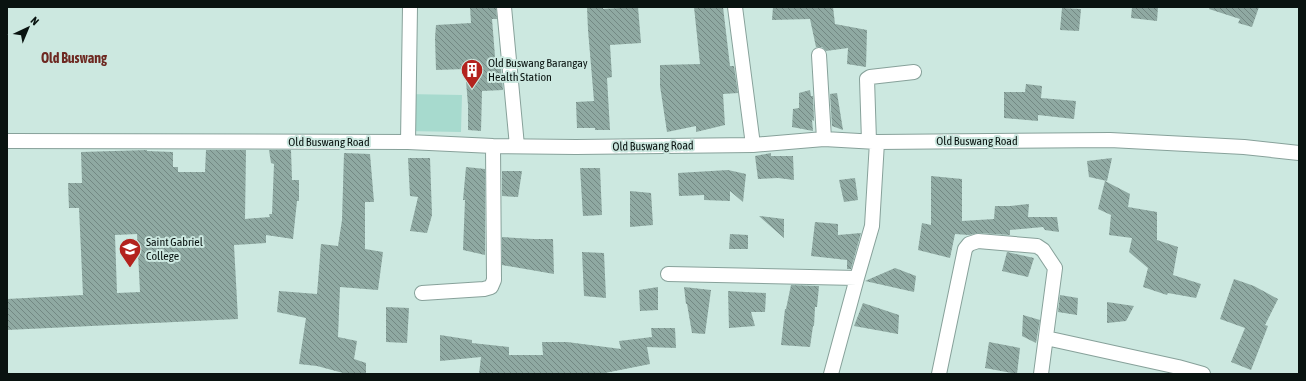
<svg xmlns="http://www.w3.org/2000/svg" width="1306" height="381" font-family="'Asap Condensed',sans-serif">
<defs>
<pattern id="building-back-hatch" width="6" height="6" patternUnits="userSpaceOnUse"><rect width="6" height="6" fill="#8fa9a2"/><path d="M-1 5l2 2M0 0l6 6M5-1l2 2" fill="none" stroke="#738883"/></pattern>
</defs>
<rect width="100%" height="100%" fill="#cce8e0"/>
<path fill="#a7dace" d="M406 94 462 95 461 132 406 131Z"/>
<path fill="url(#building-back-hatch)" fill-rule="evenodd" d="M470 7H496L497 19H492L496 69H501L503 90 482 91 481 131 468 130V105L465 69 436 70 435 38 436 25 471 23Z
M587 7H603V9L638 7 641 43 610 45 612 77 607 78 610 130H595V128H577L576 102 594 101 588 30Z
M694 7H723L730 66H734L738 93 723 94 725 125 696 132V126L667 132 660 86V65L700 64Z
M773 7H833L835 24 867 30 866 67 847 64 848 48 826 51 822 47H816L810 19 772 20Z
M1132 7H1158L1157 21 1131 18Z
M1210 7H1259L1252 27 1238 23 1240 19 1209 9Z
M1062 8 1081 9 1079 31 1060 30Z
M1026 84 1042 86 1041 98 1076 101 1074 119 1038 115V121L1004 118V92H1025Z
M810 90 811 96H813L814 121 812 120 813 131 792 127 793 109 799 108V93Z
M837 93 843 130 832 126 830 94Z
M147 150V151L173 152V167H178V172H205L206 150H246L245 219 270 217 269 214H272L274 164 271 163 269 150H291L292 180H299V201H297L293 239 266 235V243L234 245 238 319 7 330V299L83 295 79 208H69L68 183H82L81 152ZM137 234 140 292 117 293 115 235Z
M344 153 370 154 374 202H365V249L383 252 378 290 340 287 338 337 357 341 354 359 366 363V374H347L317 366 299 364 306 318 277 312 279 291 317 294 321 244 338 246 342 220Z
M771 153V156H793L794 180 778 178 758 179 755 156Z
M408 158H430L432 215 427 233 410 231 418 197 410 196Z
M1112 158 1107 181 1089 177 1087 161Z
M466 167 485 169V255L463 250 465 200H463Z
M580 168H600L602 215 583 216Z
M728 170 746 174 743 202 730 191V201L704 200V195L679 196 678 173Z
M502 171H522L518 197 502 196Z
M931 176 962 179V221L994 219 995 206H1010L1029 204 1028 217H1057L1059 232 1045 230 1043 227 1010 230V235L979 233 969 235 955 234 950 258 918 250 922 223 931 225Z
M855 178 858 200 844 202 839 180Z
M1105 181 1130 194 1128 207 1157 212V240L1178 247 1173 275 1201 284 1196 298 1168 293 1167 295 1143 287 1148 268 1129 252 1132 238 1109 235 1111 215 1098 209Z
M630 191 651 193 653 225 630 227Z
M759 216 784 219V238Z
M815 222 838 224V235L861 233 851 269H847V260L811 256Z
M730 234 748 235V249H729Z
M502 237 534 239H553L554 274 502 265Z
M582 252 604 253 606 298 584 296Z
M1007 252 1034 258 1028 277 1002 271Z
M895 268 916 276 914 292 865 281Z
M1234 279 1254 286 1278 299 1265 325 1268 326 1251 370 1231 362 1245 328 1220 319Z
M791 285 819 286 817 307H815L814 326H813L810 347 781 345 785 309H786Z
M658 287V310L640 311 639 290Z
M684 287 711 290 705 334 692 333 687 304H686Z
M728 291 766 293 765 312H751L755 326 729 328Z
M1060 295 1078 298 1077 315 1058 312Z
M1107 302 1134 306 1126 321 1107 323Z
M863 303 899 315 898 334 854 326Z
M386 307 409 308 407 343 386 342Z
M1023 315 1040 320 1036 343 1022 336Z
M651 328H675L676 348 647 347 650 364 600 374H479L481 357 440 361V335L472 340V343L509 347V355H543L542 342H567L621 349 619 341 652 337Z
M989 342 1020 348 1017 374 985 368Z"/>
<g fill="none" stroke-linecap="round" stroke-linejoin="round">
<g stroke="#87a19a" stroke-width="16">
<path id="street" d="M504 7 517 146
M735 7 753 145
M819 55 824 139
M7 141 408 142 493 146 576 147 753 145 824 139 877 142 1110 140 1244 147 1299 153
M869 141 867 79 870 77 914 72
M408 142 410 7
M668 274 857 278
M422 293 484 289 491 287 494 280 493 146
M1046 338 1178 367 1203 374
M831 374 857 278 872 226 877 142
M939 374 965 249 969 244 978 241 1037 246 1043 250 1055 268 1041 374"/>
</g>
<use href="#street" stroke="#fff" stroke-width="14"/>
</g>
<defs>
<g id="building-pin" transform="scale(1.15)"><path d="M0 17L-7.5 6A9.5 9.5 0 1 1 7.5 6Z" fill="#b3231e" stroke="#cce8e0"/><path d="M-4-6H4V6H1V3H-1V6H-4ZM-2.5-4.3h1.7v1.8h-1.7ZM.8-4.3h1.7v1.8H.8ZM-2.5-1h1.7V.8h-1.7ZM.8-1h1.7V.8H.8Z" fill="#fff"/></g>
<g id="university-pin" transform="scale(1.15)"><path d="M0 17L-7.5 6A9.5 9.5 0 1 1 7.5 6Z" fill="#b3231e" stroke="#cce8e0"/><path d="M0-5L7-2L0 1L-7-2ZM-4 1L0 2.5L4 1V4Q0 6-4 4Z" fill="#fff"/></g>
</defs>
<g fill-rule="evenodd">
<use href="#building-pin" x="472" y="70"/>
<use href="#university-pin" x="130" y="249"/>
</g>
<g text-anchor="middle" stroke-width="4" stroke-linejoin="round" paint-order="stroke">
<g font-size="12" fill="#091310" stroke="#cce8e0" text-anchor="start">
<text x="488" y="67">Old Buswang Barangay<tspan x="488" dy="14">Health Station</tspan></text>
<text x="146" y="246">Saint Gabriel<tspan x="146" dy="14">College</tspan></text>
</g>
<g font-size="12" fill="#091310" stroke="#cce8e0">
<text x="977" y="145">Old Buswang Road</text>
<text x="329" y="146">Old Buswang Road</text>
<text transform="translate(653 146) rotate(-1)" y="4">Old Buswang Road</text>
</g>
<g font-size="14" font-weight="bold" fill="#6d2821" stroke="#cce8e0">
<text x="74" y="63">Old Buswang</text>
</g>
</g>
<rect width="1306" height="381" fill="none" stroke="#091310" stroke-width="16"/>
<g transform="translate(28 28) rotate(44)" stroke="#cce8e0" stroke-width="3" paint-order="stroke">
<path d="M0-3L7 15L0 10L-7 15Z" fill="#091310"/>
<text y="-6" font-size="11" font-weight="bold" text-anchor="middle" fill="#091310">N</text>
</g>
</svg>
